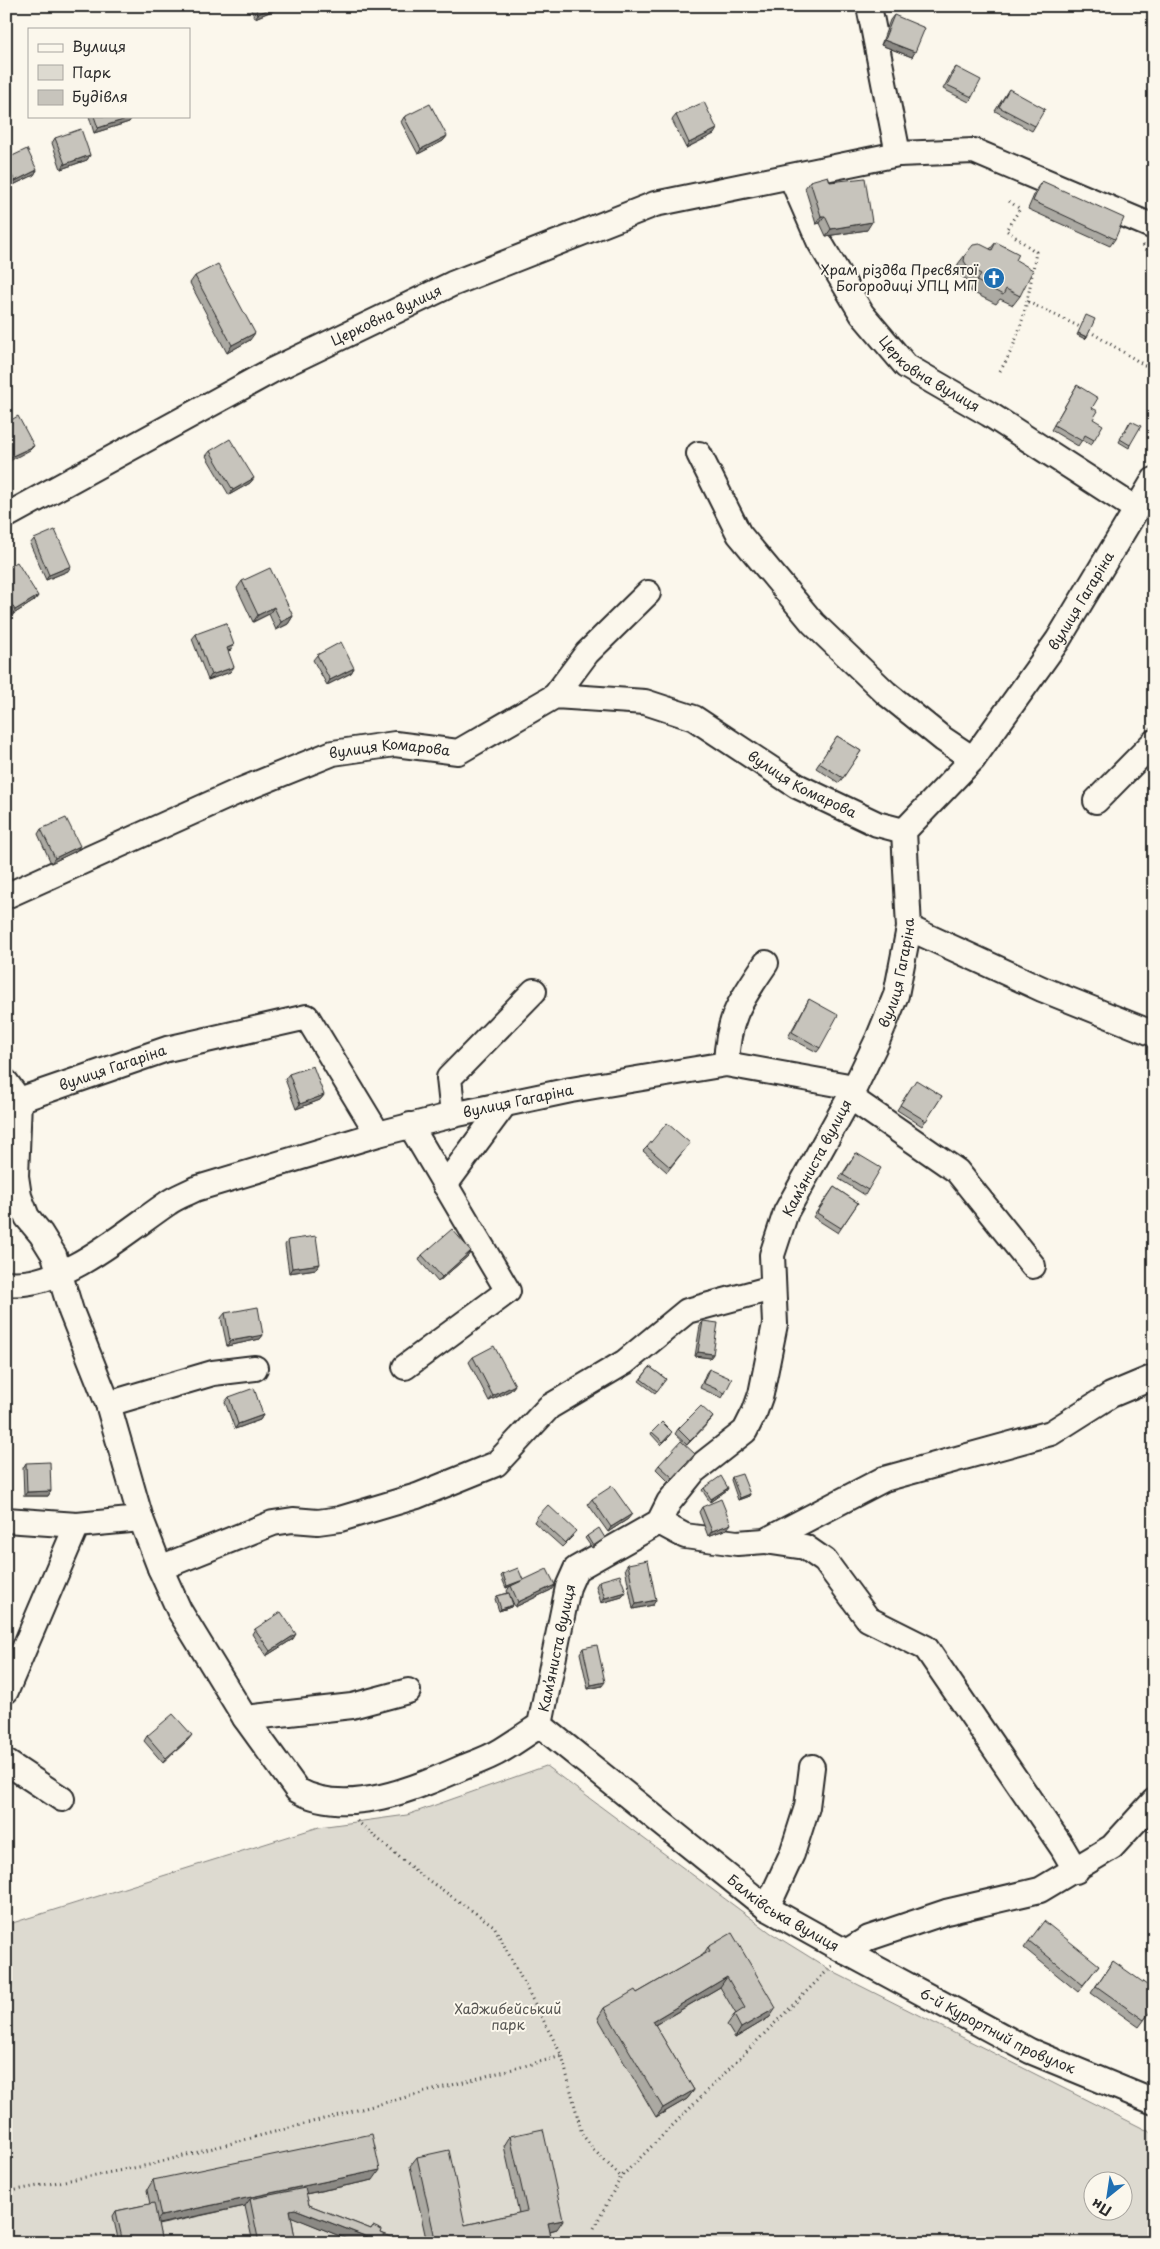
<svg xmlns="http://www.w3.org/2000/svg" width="1160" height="2249" font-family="'Playpen Sans',sans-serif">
<rect width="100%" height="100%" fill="#fbf7ec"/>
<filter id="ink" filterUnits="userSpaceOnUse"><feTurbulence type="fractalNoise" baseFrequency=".02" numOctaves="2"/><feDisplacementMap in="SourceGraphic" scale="10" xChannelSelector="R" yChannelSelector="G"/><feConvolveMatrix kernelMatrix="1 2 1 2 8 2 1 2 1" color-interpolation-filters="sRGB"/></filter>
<g filter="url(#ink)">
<path fill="#dddad0" stroke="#84827e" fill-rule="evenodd" d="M546 1766 771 1933 837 1974 1154 2134V2243H6V1925L319 1827 407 1815ZM1092 2182H1122V2212H1092Z"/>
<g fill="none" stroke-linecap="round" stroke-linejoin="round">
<g stroke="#2b2b2b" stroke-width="28">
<g id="minor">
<path d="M869 6 898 154"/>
<path id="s1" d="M791 177 819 241 862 314 906 366 989 414 1136 509"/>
<path d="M699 454 739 534 813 623 886 693 943 739 973 759"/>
<path id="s2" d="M6 516 273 370 452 284 655 204 898 154 974 151 1154 227"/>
<path d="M555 696 587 653 648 593"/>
<path d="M1096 801 1154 742"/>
<path id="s3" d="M6 896 239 791 333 753 395 744 458 752 555 696 645 702 694 718 797 786 877 824 904 831"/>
<path d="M909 928 1042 989 1154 1034"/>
<path d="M726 1064C728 1016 740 1002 766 963"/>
<path id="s4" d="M6 1082 19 1100 16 1176 19 1196 27 1217 41 1234 54 1255 71 1311 108 1404 141 1519 160 1568 179 1610 245 1718 297 1790C347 1818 416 1788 464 1767 477 1762 491 1757 502 1750 515 1742 528 1733 540 1725L568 1587 576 1569 659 1522 669 1502 694 1471 745 1431 755 1411 761 1394 775 1324 772 1255 786 1212 850 1097 878 1039 896 995 909 928 904 831 973 759 1058 640 1154 480"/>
<path d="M850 1097 957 1171 1033 1266"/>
<path id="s5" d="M19 1100 167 1049 307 1017 378 1134"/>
<path d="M453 1115 449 1078 534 991"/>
<path d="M445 1185 504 1105"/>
<path id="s6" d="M6 1283C61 1290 125 1232 168 1203 176 1197 186 1194 195 1189L378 1134 453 1115 571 1090 726 1064 854 1087"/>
<path d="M405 1367 508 1291 410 1125"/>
<path d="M108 1404 213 1373 255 1368"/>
<path d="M6 1520 77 1525 141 1519"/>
<path d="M659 1522 685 1536 737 1543 765 1541 884 1479 1051 1433 1111 1395 1154 1377"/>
<path d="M765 1541 805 1547 825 1561 868 1619 926 1648 1062 1847 1076 1871"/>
<path d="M160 1568 273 1523 293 1520 318 1522 340 1519 417 1496 496 1464 549 1407 625 1362 687 1311 772 1288"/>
<path d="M6 1691 77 1525"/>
<path d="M245 1718 352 1706 408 1691"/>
<path id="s7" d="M540 1725 767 1908 846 1952 869 1938 946 1912 1040 1890 1112 1847 1154 1801"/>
<path d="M6 1762 62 1799"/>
<path d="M767 1908 792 1854 807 1807 812 1767"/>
<path id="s8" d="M846 1952 1030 2051 1154 2102"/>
</g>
</g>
<path stroke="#2b2b2b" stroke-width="3" stroke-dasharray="1 4" stroke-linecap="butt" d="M1143 245 1154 263
M1028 302 1080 327
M1089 331 1154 371
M1000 371C1023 335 1029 293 1036 252L1006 230 1020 209 1006 199
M357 1821 418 1873 494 1926 562 2056 582 2134 593 2149 621 2177
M6 2192 149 2165 562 2056
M594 2228 621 2177 832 1966"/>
<use href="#minor" stroke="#fbf7ec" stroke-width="24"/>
</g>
<path fill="#aba9a2" stroke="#2b2b2b" d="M249 6H280L279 8 255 18Z
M894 15 915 52 912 57 881 45 890 20Z
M956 67 972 97 969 102 943 89 952 72Z
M1009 89 1035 126 1032 131 995 111Z
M676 115 714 134 686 148 672 120Z
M89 116H132L129 122 94 133Z
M404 117 447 136 443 141 418 154 401 122Z
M55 138 90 155 87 160 61 169 52 143Z
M6 159 37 170 34 175 11 186 6 176Z
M810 181 830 182 867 230 826 236 820 223 816 224 805 188Z
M1042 181 1115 239 1110 246 1028 209 1037 188Z
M996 242 1016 260 1020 296 1013 305 1000 299 996 304 970 291 974 283 962 277 957 271 958 264 965 255 990 249Z
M195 276 250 340 227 353 190 283Z
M1077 385 1092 408 1094 440 1091 445 1082 440 1078 446 1051 430Z
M1129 423 1130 445 1129 448 1119 442Z
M210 451 254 478 250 483 229 495 206 456Z
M34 539 68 571 46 580 30 544Z
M6 568 38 596 34 601 12 615 6 606Z
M242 581 293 616 288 624 276 630 269 614 253 622 237 588Z
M196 634 231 650 228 651 230 672 208 680 192 639Z
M317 655 354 668 351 673 327 685 313 660Z
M837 736 861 751 839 783 816 768Z
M41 829 76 851 51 863 38 834Z
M809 999 820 1048 817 1052 788 1037Z
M289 1074 324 1095 320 1100 296 1109 285 1079Z
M913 1085 942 1096 922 1126 897 1110Z
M690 1143 667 1172 643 1151 647 1147Z
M856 1153 868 1190 865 1195 839 1179Z
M834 1187 858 1203 838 1233 813 1217Z
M288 1240 320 1264 316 1269 289 1273 285 1245Z
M471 1251 468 1256 438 1282 419 1260 422 1255Z
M225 1313 263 1335 260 1339 227 1346 221 1318Z
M703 1321 713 1354 710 1358 695 1356 700 1326Z
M473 1357 515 1385 511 1390 489 1401 469 1362Z
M650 1367 666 1379 655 1393 639 1381Z
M709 1369 725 1393 722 1398 700 1388 706 1373Z
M229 1397 263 1415 260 1420 235 1429 225 1402Z
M713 1417 709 1422 687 1445 675 1434 678 1429Z
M652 1432 671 1435 661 1445 651 1434Z
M692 1459 670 1483 656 1469 659 1465Z
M26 1463 51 1491 48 1496H24L23 1468Z
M732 1477 750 1494 749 1496 738 1500 731 1480Z
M704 1488 727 1490 710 1502 702 1490Z
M592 1499 628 1519 608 1532 588 1504Z
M702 1507 727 1529 708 1536 699 1512Z
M537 1517 573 1536 562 1547 534 1522Z
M587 1536 605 1538 603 1540 592 1548 585 1538Z
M628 1564 653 1605 633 1609 625 1568Z
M503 1574 523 1580 551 1590 515 1607 510 1596 511 1607 499 1611 495 1599 497 1596 508 1593 507 1591 510 1586 506 1588 501 1576Z
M599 1581 626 1592 622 1597 601 1603 596 1586Z
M255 1629 293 1639 266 1656 252 1634Z
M583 1648 602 1686 588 1689 580 1653Z
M147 1736 188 1740 163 1763 144 1741Z
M1029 1941 1099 1965 1078 1992 1024 1948Z
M708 1947 770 2017 735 2038 727 2025 734 2015 736 2014 720 1987 655 2025 694 2090 687 2099 656 2117 598 2018 604 2008 637 1993 703 1955Z
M1113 1961 1154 2007 1139 2027 1091 1993Z
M510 2136 557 2229 550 2231 552 2241 550 2243H427L410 2166 417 2157 465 2225 519 2213 504 2146Z
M153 2180H373L306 2194 309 2205 371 2229 373 2226 381 2233 406 2243H357L291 2216 296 2243H253L245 2206 158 2225 162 2243H119L113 2216 116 2211 150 2204 147 2190Z"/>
<path fill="#8b8984" stroke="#2b2b2b" d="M275 6H280L279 8 255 18 258 14Z
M884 40 915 52 912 57 881 45Z
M132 117 129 122 94 133 98 128Z
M717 129 714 134 686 148 689 143Z
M447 136 443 141 418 154 421 149Z
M90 155 87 160 61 169 65 164Z
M37 170 34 175 11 186 15 181Z
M821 216H825L820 223 816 224Z
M872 222 867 230 826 236 831 229Z
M255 333 250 340 227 353 232 345Z
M1078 333 1087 337 1085 339 1077 335Z
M34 446 30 450 6 463V459Z
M254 478 250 483 229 495 233 490Z
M71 566 68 571 46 580 49 575Z
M38 596 34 601 12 615 15 610Z
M274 607 269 614 253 622 258 615Z
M293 616 288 624 276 630 281 622Z
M234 645 231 650 223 653 227 648Z
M234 667 230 672 208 680 211 675Z
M354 668 351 673 327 685 330 680Z
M80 846 76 851 51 863 55 858Z
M324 1095 320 1100 296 1109 300 1104Z
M471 1251 468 1256 438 1282 442 1277Z
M320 1264 316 1269 289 1273 292 1268Z
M263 1335 260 1339 227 1346 230 1341Z
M698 1352 713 1354 710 1358 695 1356Z
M515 1385 511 1390 489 1401 493 1396Z
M263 1415 260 1420 235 1429 238 1424Z
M713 1417 709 1422 687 1445 690 1441Z
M695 1454 692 1459 670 1483 673 1478Z
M728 1488 727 1490 710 1502 711 1499Z
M51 1491 48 1496H24L27 1492Z
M750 1494 749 1496 738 1500 740 1498Z
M632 1514 628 1519 608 1532 611 1527Z
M731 1524 727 1529 708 1536 712 1531Z
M605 1538 603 1540 592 1548 593 1546Z
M523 1580 521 1582 506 1588 507 1586Z
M555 1585 551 1590 515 1607 518 1602Z
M626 1592 622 1597 601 1603 605 1598Z
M656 1600 653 1605 633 1609 636 1604Z
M513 1605 511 1607 499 1611 501 1609Z
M296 1634 293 1639 266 1656 270 1651Z
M605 1682 602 1686 588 1689 591 1685Z
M192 1735 188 1740 163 1763 166 1758Z
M727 1977 720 1987 646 2030 653 2021Z
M776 2008 770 2017 735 2038 741 2028Z
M694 2090 687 2099 656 2117 663 2108Z
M380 2170 373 2180 252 2205 250 2199 245 2206 154 2225 161 2216Z
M295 2209 370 2238 366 2243H357L290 2216V2210Z
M563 2220 557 2229 541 2233 548 2223Z"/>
<path fill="#c7c4bc" stroke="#2b2b2b" d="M255 6H275L258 14Z
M894 15 925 28 915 52 884 40Z
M956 67 981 80 972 97 947 85Z
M1009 89 1045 109 1035 126 999 107Z
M704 102 717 129 689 143 676 115Z
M430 104 447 136 421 149 404 117Z
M94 116H132V117L98 128Z
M81 129 90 155 65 164 55 138Z
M27 149 37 170 15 181 6 164V159Z
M828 176 830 182 865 178 872 222 831 229 825 216H821L810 181Z
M1042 181 1124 218 1115 239 1033 201Z
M996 242 1019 254 1016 260 1033 270 1020 296 1006 289 1003 295 977 281 981 274 968 267 964 261 965 255 973 245 980 244 992 250Z
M218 264 255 333 232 345 195 276Z
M1086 315 1095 319 1087 337 1078 333Z
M1077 385 1098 398 1092 408 1098 411 1093 419 1103 425 1094 440 1085 435 1082 441 1054 425Z
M18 416 34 446 6 459V423Z
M1131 421 1141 426 1130 445 1120 439Z
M230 439 254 478 233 490 210 451Z
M55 530 71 566 49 575 34 539Z
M17 562 38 596 15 610 6 595V568Z
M270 568 293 616 281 622 274 607 258 615 242 581Z
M226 623 234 645 227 648 234 667 211 675 196 634Z
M341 642 354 668 330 680 317 655Z
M837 736 861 751 843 778 819 763Z
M66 818 80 846 55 858 41 829Z
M809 999 838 1015 820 1048 792 1032Z
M313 1066 324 1095 300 1104 289 1074Z
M916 1080 942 1096 926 1121 900 1105Z
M667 1123 690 1143 670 1167 647 1147Z
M856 1153 881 1168 868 1190 843 1175Z
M834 1187 858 1203 841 1228 817 1213Z
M452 1229 471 1251 442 1277 422 1255Z
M316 1236 320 1264 292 1268 288 1240Z
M258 1307 263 1335 230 1341 225 1313Z
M703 1321 718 1323 713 1354 698 1352Z
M494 1346 515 1385 493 1396 473 1357Z
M650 1367 666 1379 657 1391 641 1379Z
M709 1369 732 1379 725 1393 703 1383Z
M254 1388 263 1415 238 1424 229 1397Z
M701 1406 713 1417 690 1441 678 1429Z
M662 1422 672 1432 663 1442 652 1432Z
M681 1441 695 1454 673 1478 659 1465Z
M50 1462 51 1491 27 1492 26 1463Z
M742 1474 750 1494 740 1498 732 1477Z
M721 1476 728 1488 711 1499 704 1488Z
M612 1486 632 1514 611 1527 592 1499Z
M721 1499 731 1524 712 1531 702 1507Z
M548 1505 576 1531 565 1543 537 1517Z
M599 1528 605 1538 593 1546 587 1536Z
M648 1560 656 1600 636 1604 628 1564Z
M518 1568 523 1580 507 1586 503 1574Z
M547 1569 555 1585 518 1602 511 1586Z
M620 1575 626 1592 605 1598 599 1581Z
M509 1593 513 1605 501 1609 497 1596Z
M281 1612 296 1634 270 1651 255 1629Z
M597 1645 605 1682 591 1685 583 1648Z
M173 1714 192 1735 166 1758 147 1736Z
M1044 1921 1099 1965 1083 1985 1029 1941Z
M732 1933 776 2008 741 2028 734 2015 745 2008 727 1977 653 2021 694 2090 663 2108 604 2008 635 1990 637 1993 710 1951 708 1947Z
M1113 1961 1154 1990V2006L1144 2020 1096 1986Z
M543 2129 563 2220 548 2223 552 2241 542 2243H436L417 2157 449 2150 465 2225 527 2211 510 2136Z
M372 2134 380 2170 161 2216 153 2180Z
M305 2188 309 2205 371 2229 373 2226 382 2230 381 2233 406 2243H382L380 2242 379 2243H372L368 2241 370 2238 295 2209 290 2210 296 2243H259L250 2199Z
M154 2203 162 2243H123L116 2211Z"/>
</g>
<defs>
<g id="church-disc" transform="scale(1.125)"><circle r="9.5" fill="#1f6fb2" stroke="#fbf7ec"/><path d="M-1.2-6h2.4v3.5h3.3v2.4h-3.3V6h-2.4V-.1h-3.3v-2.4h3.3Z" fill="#fff"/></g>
</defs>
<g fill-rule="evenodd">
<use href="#church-disc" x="994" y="278"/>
</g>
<g text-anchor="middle" stroke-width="4" stroke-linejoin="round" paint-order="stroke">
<g font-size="14" fill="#2b2b2b" stroke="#fbf7ec" text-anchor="end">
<text x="978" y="275">Храм різдва Пресвятої<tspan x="978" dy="16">Богородиці УПЦ МП</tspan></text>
</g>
<g font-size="14" fill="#2b2b2b" stroke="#fbf7ec">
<text dy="5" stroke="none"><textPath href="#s2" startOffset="430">Церковна вулиця</textPath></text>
<text dy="5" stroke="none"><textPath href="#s1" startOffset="246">Церковна вулиця</textPath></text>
<text dy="5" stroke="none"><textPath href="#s4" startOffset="2351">вулиця Гагаріна</textPath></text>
<text dy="5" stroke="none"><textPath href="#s3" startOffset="414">вулиця Комарова</textPath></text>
<text dy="5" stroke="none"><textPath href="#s3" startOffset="864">вулиця Комарова</textPath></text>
<text dy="5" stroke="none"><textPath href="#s4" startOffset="1916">вулиця Гагаріна</textPath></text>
<text dy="5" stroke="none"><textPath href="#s5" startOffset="99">вулиця Гагаріна</textPath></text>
<text dy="5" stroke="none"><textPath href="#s6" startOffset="550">вулиця Гагаріна</textPath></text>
<text transform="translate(817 1158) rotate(-62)" y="5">Камʼяниста вулиця</text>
<text transform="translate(557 1648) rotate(-78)" y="5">Камʼяниста вулиця</text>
<text dy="5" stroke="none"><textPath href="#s7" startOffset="308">Балківська вулиця</textPath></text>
<text dy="5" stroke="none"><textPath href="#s8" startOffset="171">6-й Курортний провулок</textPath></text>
</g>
<g font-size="14" fill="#585754" stroke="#fbf7ec">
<text x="508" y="2014">Хаджибейський<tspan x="508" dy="16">парк</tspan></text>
</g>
</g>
<rect width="1160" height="2249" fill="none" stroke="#fbf7ec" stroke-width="25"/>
<rect x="12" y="12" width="1135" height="2224" fill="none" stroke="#2b2b2b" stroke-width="2" filter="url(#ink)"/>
<rect x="28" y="28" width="162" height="90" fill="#fbf7ec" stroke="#a8a59f"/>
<rect x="38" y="44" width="25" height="8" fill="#fbf7ec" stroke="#a8a59f"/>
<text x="72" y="52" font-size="15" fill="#2b2b2b">Вулиця</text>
<rect x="38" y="65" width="25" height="15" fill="#dddad0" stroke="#a8a59f"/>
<text x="72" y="78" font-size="15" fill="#2b2b2b">Парк</text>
<rect x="38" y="90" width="25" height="15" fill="#c7c4bc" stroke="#a8a59f"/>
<text x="72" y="102" font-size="15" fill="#2b2b2b">Будівля</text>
<g transform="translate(1108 2196) rotate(210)"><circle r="24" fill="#fbf7ec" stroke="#a8a59f"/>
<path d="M0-4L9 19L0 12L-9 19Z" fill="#1f6fb2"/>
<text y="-8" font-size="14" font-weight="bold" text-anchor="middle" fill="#2b2b2b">Пн</text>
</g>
</svg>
